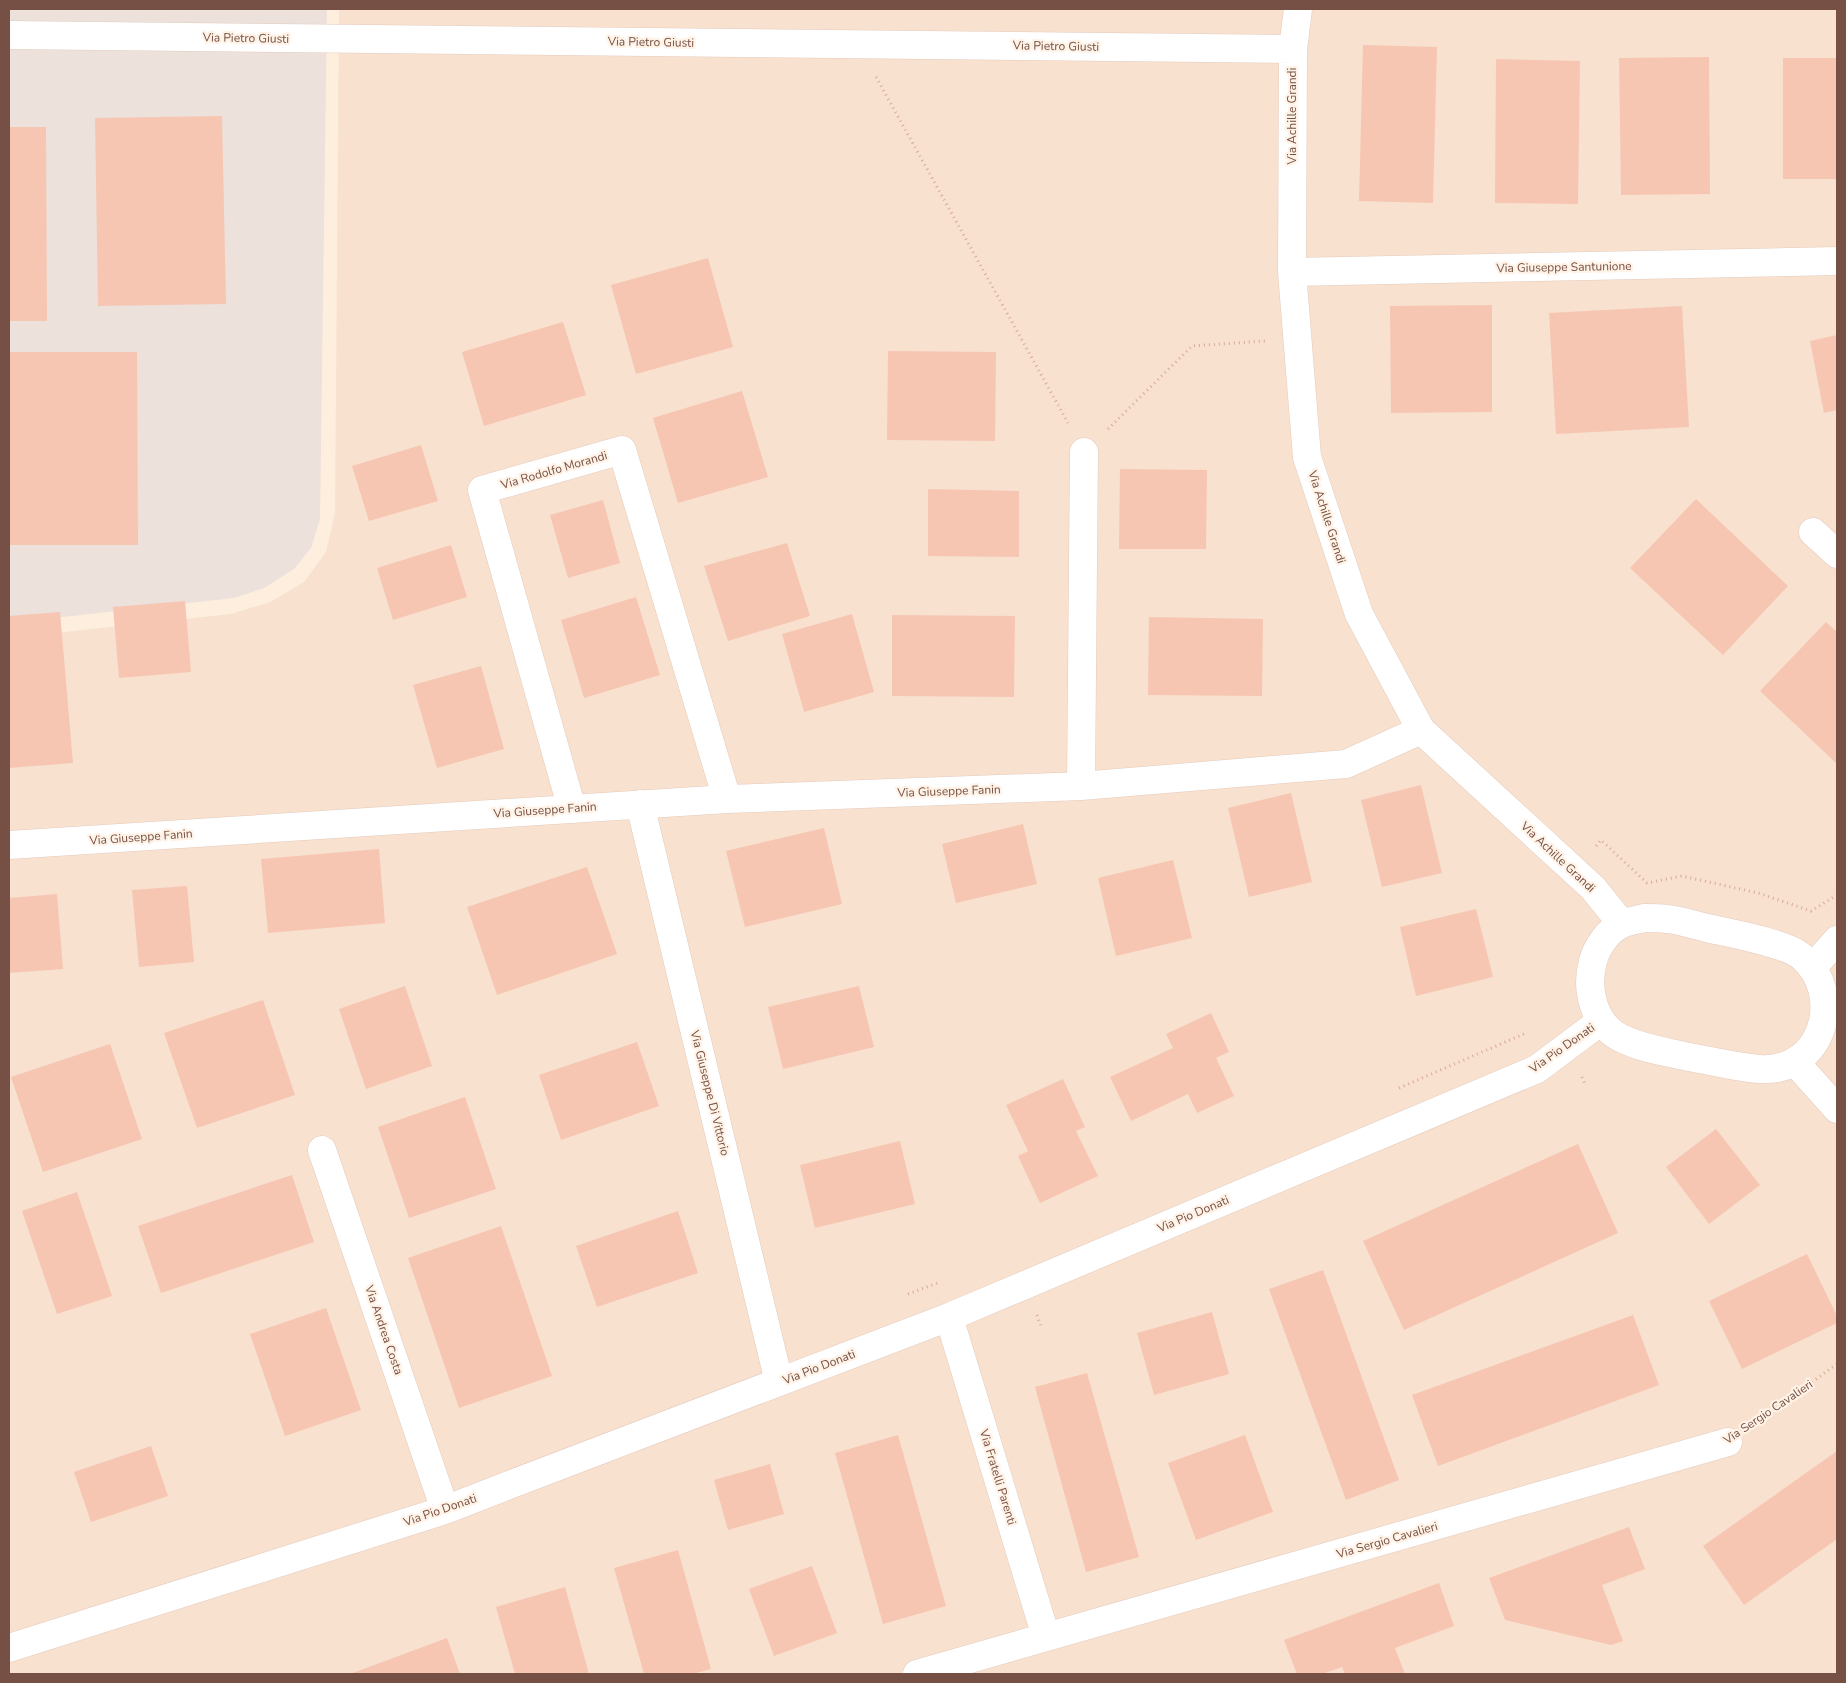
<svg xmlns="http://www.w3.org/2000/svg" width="1846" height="1683" font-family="'Nunito Sans',sans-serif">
<rect width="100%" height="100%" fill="#feeede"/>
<path fill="#f8e1cf" d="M339 9H1837V1674H9V638L231 614 270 602 304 582 326 552 335 513Z"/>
<path fill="#ece1db" d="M9 9H327L320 519 311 548 294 569 264 588 234 598 9 623Z"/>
<path fill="#f6c6b3" d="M1363 45 1437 47 1433 203 1359 201Z
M1709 57 1710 194 1621 195 1619 58Z
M1783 58H1837V179H1783Z
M1496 59 1580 61 1578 204 1495 203Z
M222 116 226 304 98 306 95 118Z
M9 127H46L47 321H9Z
M708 258 733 347 636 374 611 285Z
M1492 305V412L1391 413 1390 306Z
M1682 306 1689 427 1556 434 1549 313Z
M563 322 586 395 484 426 462 352Z
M1837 335V410L1824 413 1810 341Z
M888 351 996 352 995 441 887 440Z
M9 352H137L138 545H9Z
M742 391 768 477 678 503 653 418Z
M421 445 438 501 369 521 352 466Z
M1120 469 1207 470 1206 549H1119Z
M928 489 1019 491V557L928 556Z
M1696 499 1788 586 1723 655 1630 568Z
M603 500 620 563 568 578 550 515Z
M787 543 810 616 728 641 704 566Z
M451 545 467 597 393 620 377 568Z
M636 597 660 675 584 698 561 620Z
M185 601 191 672 119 678 113 607Z
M60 612 73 763 9 768V616Z
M852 614 874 692 804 712 782 634Z
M892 615 1015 616 1014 697 892 696Z
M1149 617 1263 619 1262 696 1148 695Z
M1826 622 1837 632V764L1760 691Z
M481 666 504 749 437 768 413 685Z
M1421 785 1442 873 1382 887 1361 800Z
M1291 793 1312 882 1249 897 1228 808Z
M1023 824 1037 884 956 903 942 844Z
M824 828 842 904 745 927 726 851Z
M379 849 385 923 268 933 261 859Z
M1173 860 1192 938 1116 956 1098 878Z
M587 867 617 954 497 995 467 907Z
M187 886 194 962 139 967 132 890Z
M57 894 63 969 9 973V898Z
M1476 909 1493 977 1416 996 1400 927Z
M405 986 432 1066 366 1089 339 1009Z
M859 986 874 1047 783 1069 768 1007Z
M263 1000 295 1095 197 1128 164 1033Z
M1211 1013 1229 1052 1216 1058 1234 1096 1197 1113 1188 1094 1131 1121 1110 1077 1173 1048 1166 1034Z
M637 1042 659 1106 561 1140 539 1075Z
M110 1044 142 1139 43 1172 11 1077Z
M1063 1079 1085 1127 1076 1131 1098 1176 1040 1203 1018 1156 1028 1151 1006 1105Z
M465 1097 496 1189 409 1218 378 1127Z
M1716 1129 1760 1185 1709 1224 1666 1167Z
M900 1141 915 1204 815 1228 800 1165Z
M1578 1144 1618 1233 1404 1330 1363 1241Z
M292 1175 314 1242 161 1293 138 1226Z
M77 1192 112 1296 57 1314 22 1211Z
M678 1211 698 1273 597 1307 576 1246Z
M501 1226 552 1376 459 1408 408 1258Z
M1807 1254 1837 1316V1323L1742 1369 1709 1301Z
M1323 1270 1399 1480 1346 1500 1269 1289Z
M326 1308 361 1410 285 1436 250 1334Z
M1212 1312 1229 1374 1154 1395 1137 1333Z
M1633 1315 1659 1385 1438 1466 1412 1395Z
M1087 1373 1139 1557 1086 1572 1035 1387Z
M898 1435 946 1606 883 1624 835 1453Z
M1245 1435 1273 1512 1196 1540 1168 1463Z
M151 1446 168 1496 91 1522 74 1472Z
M1837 1451V1539L1744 1605 1703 1546Z
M770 1464 784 1514 728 1530 714 1480Z
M1629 1527 1645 1569 1602 1585 1623 1641 1611 1645 1505 1620 1489 1578Z
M678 1550 711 1669 692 1674H644L614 1568Z
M812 1566 837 1633 774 1656 749 1589Z
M1439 1583 1454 1626 1395 1648 1405 1674H1345L1342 1667 1322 1674H1297L1284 1640Z
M565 1587 589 1674H515L496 1607Z
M447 1638 460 1674H350Z"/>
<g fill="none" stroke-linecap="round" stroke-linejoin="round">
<g stroke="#e5cbbd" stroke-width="29">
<path id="minor" d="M1298 9 1293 49 1292 272 1307 457 1359 614 1421 730 1593 888 1622 924
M9 35 1293 49
M1292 272 1837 261
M1813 532 1837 554
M1081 786 1084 452
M640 804 779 1382
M572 809 482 490 622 450 727 799
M9 845 727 799 1081 786 1346 764 1421 730
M1644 918C1652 918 1659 918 1667 919 1680 920 1694 925 1707 928 1729 933 1785 943 1801 956 1846 994 1823 1074 1759 1069 1735 1067 1712 1061 1689 1057 1667 1052 1644 1049 1623 1039 1594 1026 1585 990 1593 961 1597 947 1608 930 1622 924 1628 921 1637 920 1644 918Z
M1813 967 1837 940
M1795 1062 1837 1109
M322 1150 445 1510
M949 1317 1046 1637
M9 1648 445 1510 509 1485 949 1317 1537 1069 1601 1021
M917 1674 1728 1442"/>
</g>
<path stroke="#daa997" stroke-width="3" stroke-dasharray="1 4" stroke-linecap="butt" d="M876 77 1068 423
M1108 429 1192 346 1265 341
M1596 846 1601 840 1647 883 1682 876 1758 893 1811 911 1837 895
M1582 1077 1585 1084
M1399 1088 1526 1033
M908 1294 940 1282
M1037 1315 1042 1329
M1755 1423 1837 1364"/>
<use href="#minor" stroke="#fff" stroke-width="28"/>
</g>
<g text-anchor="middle" stroke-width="4.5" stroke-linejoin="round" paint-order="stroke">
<g font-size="12" fill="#765044" stroke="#fff2e6">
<text transform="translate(246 38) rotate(1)" y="4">Via Pietro Giusti</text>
<text transform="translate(651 42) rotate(1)" y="4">Via Pietro Giusti</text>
<text transform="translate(1056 46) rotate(1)" y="4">Via Pietro Giusti</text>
<text transform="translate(1292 116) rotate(-90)" y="4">Via Achille Grandi</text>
<text transform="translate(1564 267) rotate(-1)" y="4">Via Giuseppe Santunione</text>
<text transform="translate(554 470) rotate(-16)" y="4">Via Rodolfo Morandi</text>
<text transform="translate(1327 517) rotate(72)" y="4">Via Achille Grandi</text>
<text transform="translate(949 791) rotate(-2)" y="4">Via Giuseppe Fanin</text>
<text transform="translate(545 810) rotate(-4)" y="4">Via Giuseppe Fanin</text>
<text transform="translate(141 837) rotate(-4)" y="4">Via Giuseppe Fanin</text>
<text transform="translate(1558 857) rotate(43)" y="4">Via Achille Grandi</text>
<text transform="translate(1562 1048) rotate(-35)" y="4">Via Pio Donati</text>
<text transform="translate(710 1093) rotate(76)" y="4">Via Giuseppe Di Vittorio</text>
<text transform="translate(1193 1214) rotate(-23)" y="4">Via Pio Donati</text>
<text transform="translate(384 1330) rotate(71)" y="4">Via Andrea Costa</text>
<text transform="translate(819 1367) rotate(-21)" y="4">Via Pio Donati</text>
<text transform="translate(1768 1412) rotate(-34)" y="4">Via Sergio Cavalieri</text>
<text transform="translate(998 1477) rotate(73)" y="4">Via Fratelli Parenti</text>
<text transform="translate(440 1510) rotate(-19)" y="4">Via Pio Donati</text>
<text transform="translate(1387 1540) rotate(-16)" y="4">Via Sergio Cavalieri</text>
</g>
</g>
<rect width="1846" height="1683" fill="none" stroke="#765044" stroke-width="20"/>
</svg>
